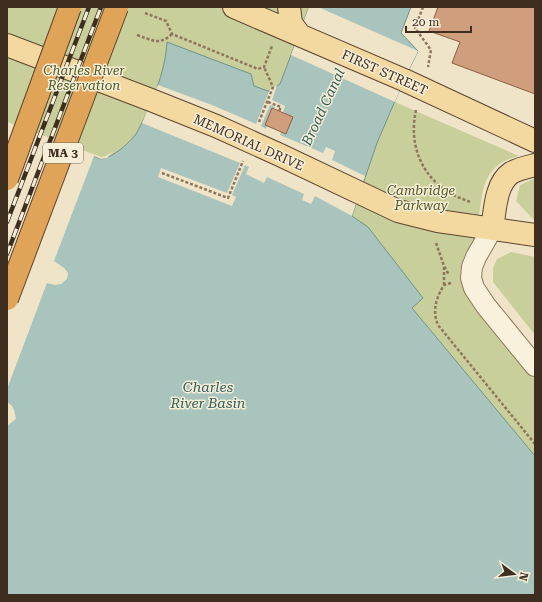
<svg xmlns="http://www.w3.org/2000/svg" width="542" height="602" font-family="'Roboto Serif',serif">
<rect width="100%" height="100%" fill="#f0e4c8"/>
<path fill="#c9cf9b" d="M7 7H309L280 84 268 91 254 86 167 42C165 75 151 106 136 134 128 144 114 157 101 159L7 124Z
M395 102 519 156C479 166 484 193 477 226 476 231 476 237 474 242 472 245 469 248 467 251 457 269 459 281 469 298L535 379V456L412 308 422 298 368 227 352 216 377 143Z
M535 178V221L516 201 520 185Z
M511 252 535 257V335L493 282V268L497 259Z"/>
<path fill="#a9c4bc" stroke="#6f938a" d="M309 7H411L401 33 418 51 404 80 377 143 352 216 368 227 423 298 412 308 535 456V595H7V124L101 159C114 157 128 144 136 134 151 106 165 74 167 42L251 74 254 86 268 91 280 84Z"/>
<path fill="#f0e4c8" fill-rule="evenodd" d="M309 7H318L418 51 404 80 395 102 291 55Z
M158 85 212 105 256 124 270 89 277 85 272 100 285 106 283 112 293 117 286 134 281 132 280 135 323 153 326 147 335 151 332 160 365 176 352 216 315 196 311 204 302 200 304 194 267 177 264 183 246 174 249 167 245 165 232 195 236 197 232 206 158 177 161 168 227 193 240 163 142 123ZM270 105 275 107 274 109 272 108 265 125 267 126 266 129 261 126Z
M7 122 101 157 106 156 112 152 111 154 107 158 101 159 94 156 54 261 64 268 68 273 67 279 61 284 55 285 47 283 7 389Z
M7 402 12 406 14 410 16 419 7 426Z"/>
<path fill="#cf9f7d" stroke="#8d5f41" d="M438 7H535V94L452 63 460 42 429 31Z
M272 108 293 117 286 134 265 125Z"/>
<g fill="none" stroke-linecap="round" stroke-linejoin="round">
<g stroke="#8d765c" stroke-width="22">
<path id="street" d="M492 229 476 257 472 267 471 278 474 288 486 306 535 366"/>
</g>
<g stroke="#5b4430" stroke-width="24">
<path id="primary" d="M234 7 404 80 535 141
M289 7 291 23 299 34
M7 45 151 100 216 126 280 155 398 211 438 221 535 235
M492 229C495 212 495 184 511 173 518 169 527 167 535 165"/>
</g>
<path stroke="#8d765c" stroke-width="2.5" stroke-dasharray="3 2" stroke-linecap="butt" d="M423 7 415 28 431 50 428 67
M145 13 166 21 172 34 258 69 264 67 272 46
M137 35C152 40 159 46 172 34
M268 102 281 107 279 111
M416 110C409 142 419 173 448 192 454 196 463 199 470 202
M259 122 273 87 264 67
M162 173 228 198 243 161
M436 243 444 266 449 275
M451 283 444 285C436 298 432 311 438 325L535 444
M444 285V266"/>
<use href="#street" stroke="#faf1dc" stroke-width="20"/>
<use href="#primary" stroke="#f3d9a0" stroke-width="22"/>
<g stroke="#3d2e20" stroke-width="4.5">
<path id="rail" d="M7 222 89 7
M7 254 101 7"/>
</g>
<use href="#rail" stroke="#f7eed8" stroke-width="3" stroke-dasharray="9" stroke-linecap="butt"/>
<g stroke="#5b4430" stroke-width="24" stroke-linecap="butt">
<path id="highway-bridge" d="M7 179 70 7
M7 299 117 7"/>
</g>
<use href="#highway-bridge" stroke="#e0a458" stroke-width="22"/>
</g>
<g text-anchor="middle" stroke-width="3" stroke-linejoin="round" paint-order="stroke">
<rect fill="#f7eed8" stroke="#756857" stroke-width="1" x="43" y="143" width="40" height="20" rx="3"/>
<g font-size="12" font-weight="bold" fill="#3d2e20">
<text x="63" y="157">MA 3</text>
</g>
<g font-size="13" font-style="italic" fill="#4d5a26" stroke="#f7eed8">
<text x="84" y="75">Charles River<tspan x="84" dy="15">Reservation</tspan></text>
<text x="421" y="195">Cambridge<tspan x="421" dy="15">Parkway</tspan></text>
</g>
<g font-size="13" fill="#3d2e20" stroke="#f7eed8">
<text transform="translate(385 72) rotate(24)" y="5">FIRST STREET</text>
<text transform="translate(249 142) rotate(24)" y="5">MEMORIAL DRIVE</text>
</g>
<g font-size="14" font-style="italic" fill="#2f5d5a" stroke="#f7eed8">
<text transform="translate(323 107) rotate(-65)" y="5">Broad Canal</text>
<text x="208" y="392">Charles<tspan x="208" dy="16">River Basin</tspan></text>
</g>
</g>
<rect width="542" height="602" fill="none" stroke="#3d2e20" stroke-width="16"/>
<g transform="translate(514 574) rotate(105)" stroke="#f7eed8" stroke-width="3" paint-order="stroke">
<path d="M0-3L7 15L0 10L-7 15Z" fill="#3d2e20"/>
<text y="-6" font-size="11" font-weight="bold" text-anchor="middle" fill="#3d2e20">N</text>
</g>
<path d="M406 26v6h65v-6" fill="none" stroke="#3d2e20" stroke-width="2"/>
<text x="412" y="26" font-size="12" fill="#3d2e20" stroke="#f7eed8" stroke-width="3" paint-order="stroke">20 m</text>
</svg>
